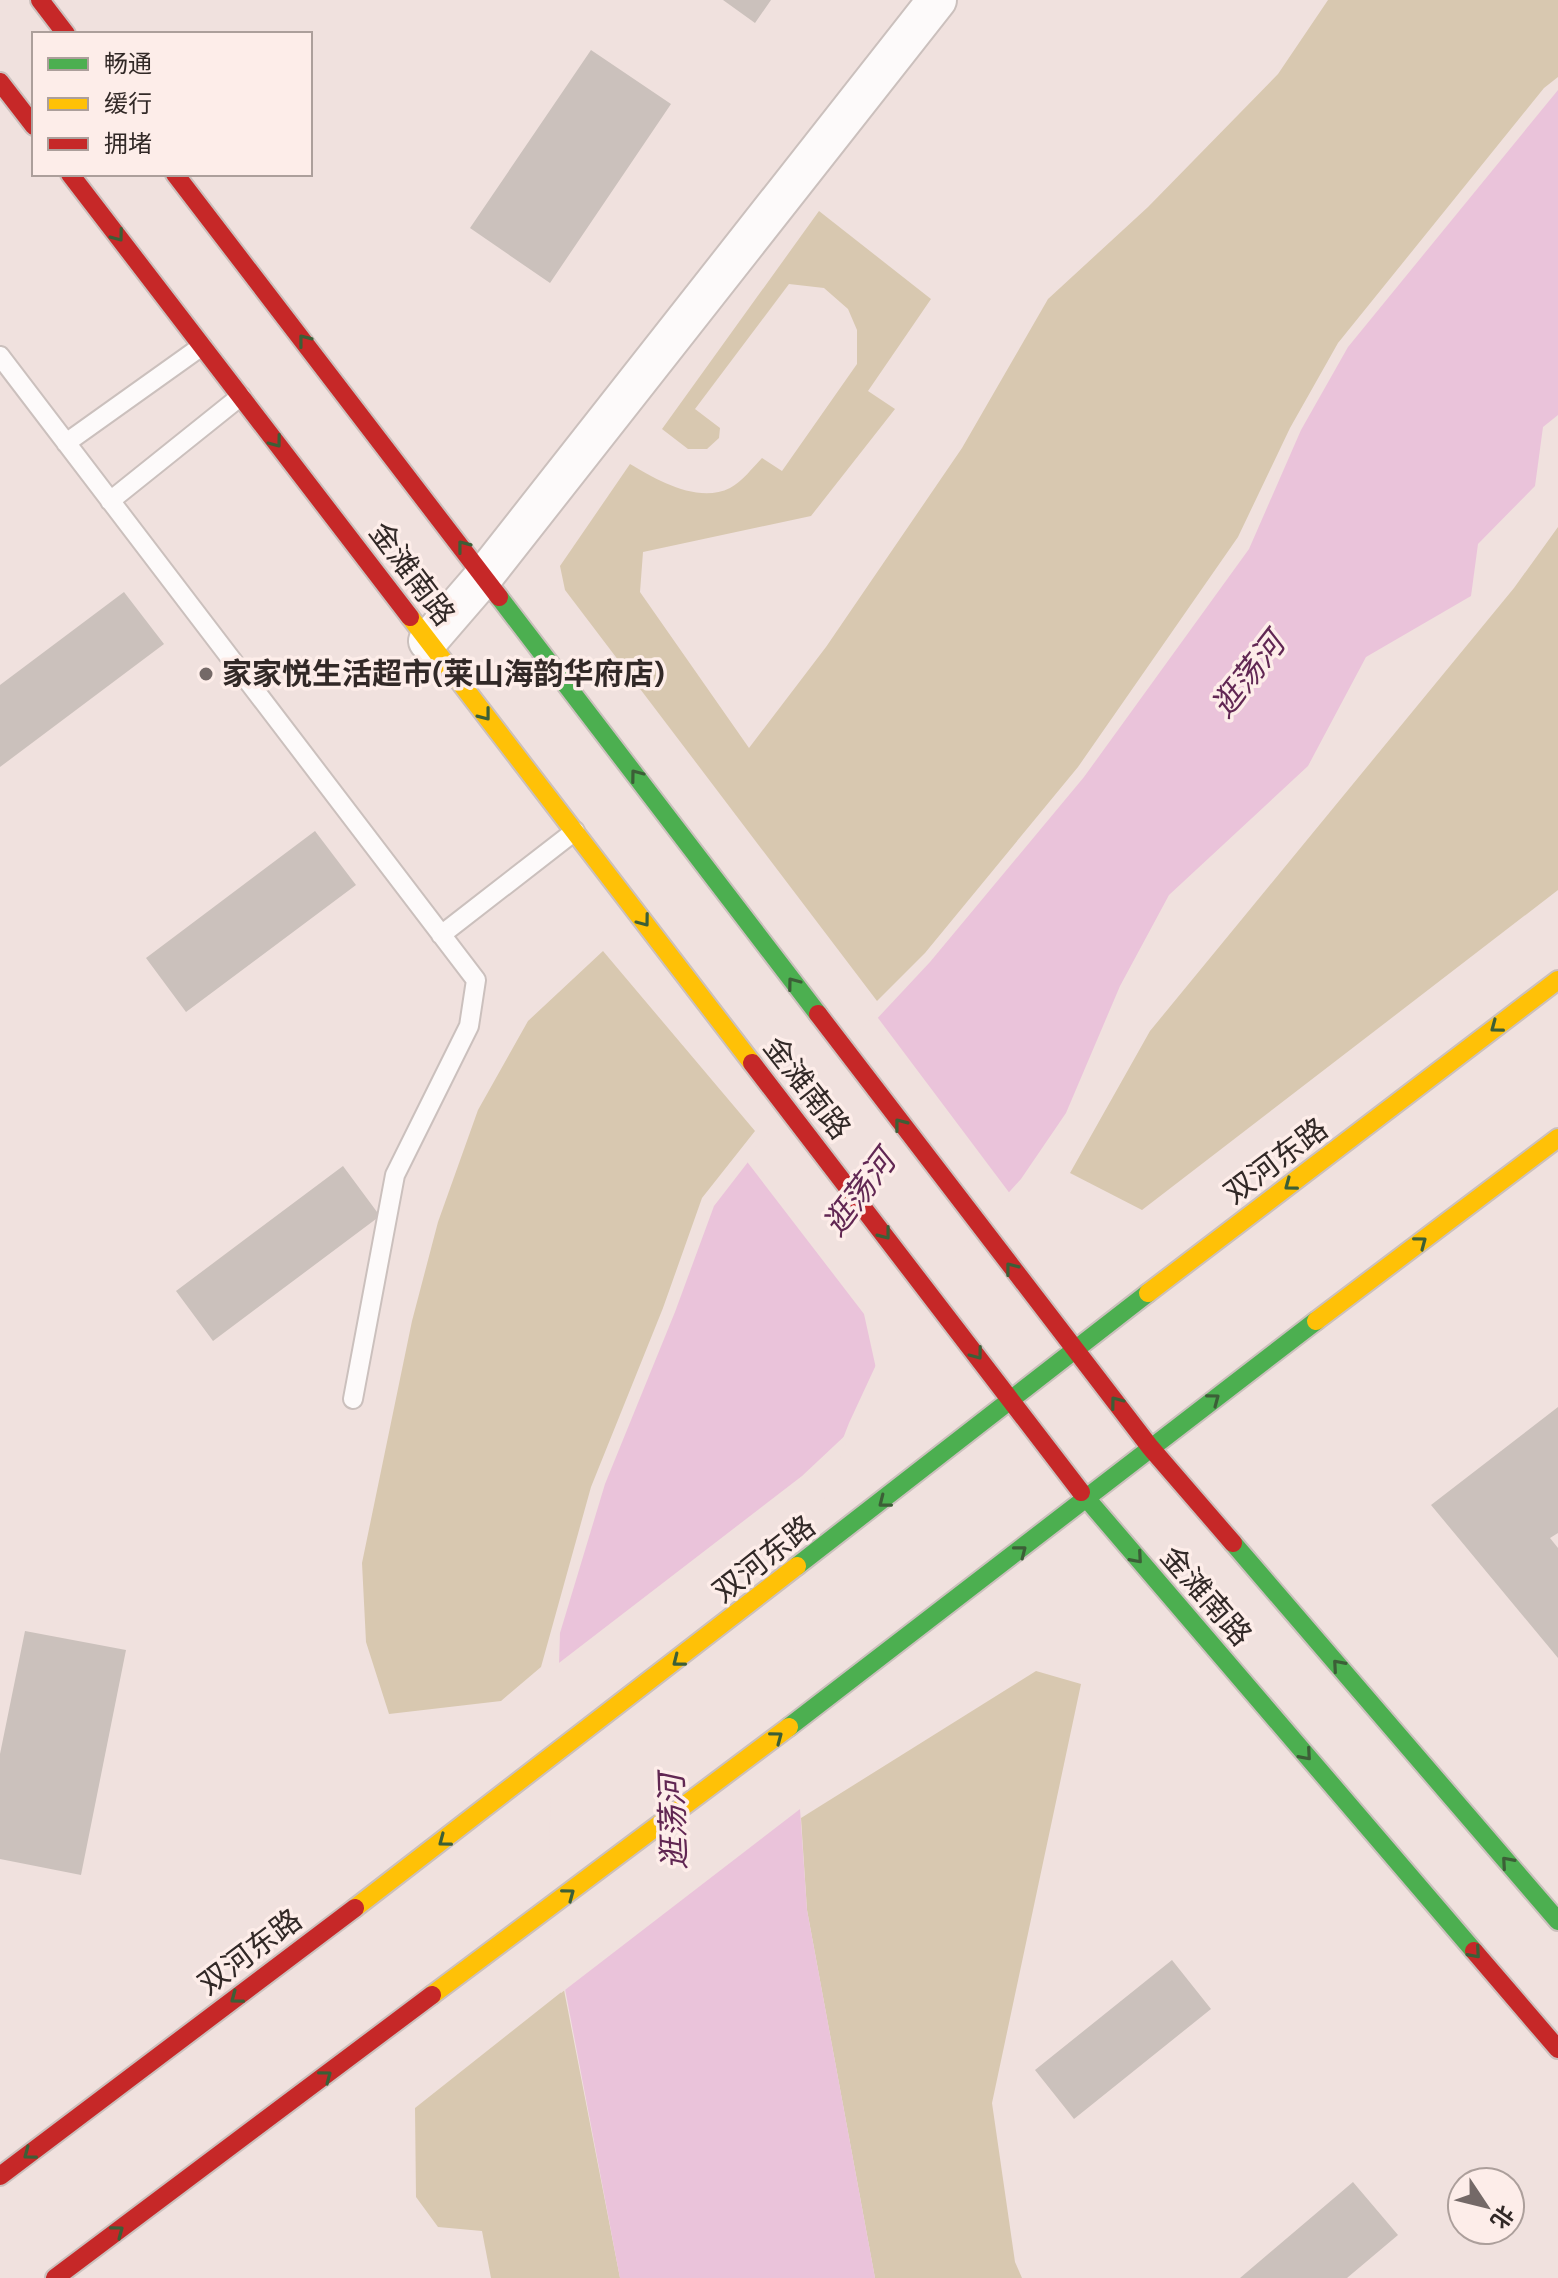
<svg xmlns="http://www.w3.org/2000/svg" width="1558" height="2278" font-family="Figtree,'Noto Sans SC',sans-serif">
<rect width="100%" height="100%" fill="#f0e1de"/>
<path fill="#d8c8b0" d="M1328 0H1558V77L1544 88 1338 343 1290 428 1238 537 1078 767 925 953 877 1001 565 590 560 566 630 464C657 480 698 504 730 488 742 482 753 467 762 458L782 471 857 364V330L848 309 824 288 789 284 695 409 720 428 719 438 707 449H688L662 429 819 211 931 299 868 391 895 409 811 516 643 552 640 592 749 748 826 647 962 448 1048 299 1148 207 1278 74Z
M1558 527V890L1142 1210 1070 1173 1150 1031 1514 588Z
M603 951 755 1131 702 1198 663 1308 591 1487 541 1667 501 1701 389 1714 366 1642 362 1563 412 1321 438 1222 478 1110 528 1021Z
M1036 1671 1081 1684 992 2103 1015 2262 1022 2278H875L807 1910 801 1818Z
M564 1990 620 2278H491L482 2231 438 2227 416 2197 415 2108Z"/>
<path fill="#eac3da" d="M1558 90V415L1543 427 1535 486 1478 544 1471 596 1366 657 1308 766 1169 895 1120 986 1066 1113 1021 1179 917 1294 888 1339 849 1423 803 1542 789 1649 807 1910 875 2278H620L551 1915 560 1633 605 1484 675 1312 714 1206 772 1131 930 962 1084 777 1249 549 1301 430 1348 347Z"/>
<path fill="#f0e1de" d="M875 1014 1011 1195 920 1296 877 1373 864 1314 745 1159Z
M851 1430 807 1543 793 1649 804 1806 561 1993 547 1915 555 1666 802 1476Z"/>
<path fill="#cbc1bc" d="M723 0H771L755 23Z
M591 50 671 104 550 283 470 228Z
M124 592 164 644 0 767V685Z
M315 831 356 885 186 1012 146 958Z
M343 1166 380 1216 213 1341 176 1291Z
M1558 1407V1533L1550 1538 1558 1548V1658L1431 1505Z
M25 1631 126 1650 81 1875 0 1859V1754Z
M1172 1960 1211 2009 1074 2119 1035 2070Z
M1353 2182 1398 2235 1347 2278H1240Z"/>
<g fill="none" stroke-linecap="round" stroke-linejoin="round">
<g stroke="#cbc0bd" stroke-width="22">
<path id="lane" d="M0 356 476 980 469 1026 395 1175 353 1399
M66 443 202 346
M110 501 241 396
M441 935 575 831"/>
</g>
<g stroke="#cbc0bd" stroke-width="42">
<path id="street" d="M428 641 485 575 937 0"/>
</g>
<g stroke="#cbc0bd" stroke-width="22">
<path id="fast" d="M499 597 818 1014
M1081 1492 1474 1951
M1233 1543 1558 1921
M797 1566 1148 1293
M789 1727 1316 1321"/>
</g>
<g stroke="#cbc0bd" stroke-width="22">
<path id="slow" d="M410 617 752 1063
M1148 1293 1558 980
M1316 1321 1558 1138
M355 1908 797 1566
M432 1995 789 1727"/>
</g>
<g stroke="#cbc0bd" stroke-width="22">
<path id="jam" d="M40 0 66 34
M0 82 34 126
M70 174 410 617
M175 174 499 597
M818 1014 1150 1447 1233 1543
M752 1063 1081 1492
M1474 1951 1558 2049
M0 2176 355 1908
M55 2278 432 1995"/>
</g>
<use href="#lane" stroke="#fdfafa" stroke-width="18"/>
<use href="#street" stroke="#fdfafa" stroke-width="38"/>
<use href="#fast" stroke="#4caf50" stroke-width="18"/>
<use href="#slow" stroke="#ffc107" stroke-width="18"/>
<use href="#jam" stroke="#c62828" stroke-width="18"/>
</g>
<defs><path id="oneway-chevron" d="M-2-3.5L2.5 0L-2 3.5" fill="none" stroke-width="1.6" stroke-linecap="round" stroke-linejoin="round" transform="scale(2)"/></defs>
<g stroke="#3c5f37">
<use href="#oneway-chevron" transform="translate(118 236) rotate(53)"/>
<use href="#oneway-chevron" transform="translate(304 340) rotate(-128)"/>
<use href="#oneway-chevron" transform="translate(276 442) rotate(53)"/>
<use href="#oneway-chevron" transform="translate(463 546) rotate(-128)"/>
<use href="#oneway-chevron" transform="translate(485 715) rotate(52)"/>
<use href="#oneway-chevron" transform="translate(636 775) rotate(-127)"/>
<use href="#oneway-chevron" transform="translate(644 921) rotate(53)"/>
<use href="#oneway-chevron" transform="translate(793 983) rotate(-127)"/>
<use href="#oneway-chevron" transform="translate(1496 1027) rotate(143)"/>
<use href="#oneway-chevron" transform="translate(900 1124) rotate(-128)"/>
<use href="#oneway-chevron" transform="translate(1290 1185) rotate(143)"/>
<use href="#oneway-chevron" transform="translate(885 1234) rotate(52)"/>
<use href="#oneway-chevron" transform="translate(1421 1242) rotate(-37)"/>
<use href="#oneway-chevron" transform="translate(1011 1268) rotate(-128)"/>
<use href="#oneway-chevron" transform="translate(977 1354) rotate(53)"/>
<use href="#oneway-chevron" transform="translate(1214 1399) rotate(-37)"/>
<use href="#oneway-chevron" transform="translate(1116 1402) rotate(-127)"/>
<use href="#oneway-chevron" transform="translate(884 1502) rotate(142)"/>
<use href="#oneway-chevron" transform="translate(1021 1551) rotate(-38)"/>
<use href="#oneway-chevron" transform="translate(1137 1558) rotate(49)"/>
<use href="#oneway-chevron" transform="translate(678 1661) rotate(142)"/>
<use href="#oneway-chevron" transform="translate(1338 1665) rotate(-131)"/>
<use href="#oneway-chevron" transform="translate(777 1737) rotate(-37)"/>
<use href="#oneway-chevron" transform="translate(1306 1755) rotate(49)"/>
<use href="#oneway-chevron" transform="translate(444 1841) rotate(143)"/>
<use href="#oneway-chevron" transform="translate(1507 1862) rotate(-131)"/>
<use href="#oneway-chevron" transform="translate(569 1894) rotate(-37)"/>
<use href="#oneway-chevron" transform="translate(1475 1953) rotate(49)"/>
<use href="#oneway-chevron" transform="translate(236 1998) rotate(143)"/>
<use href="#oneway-chevron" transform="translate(326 2076) rotate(-37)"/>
<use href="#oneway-chevron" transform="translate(29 2154) rotate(143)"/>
<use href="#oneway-chevron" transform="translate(118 2231) rotate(-37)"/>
</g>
<circle fill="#746967" stroke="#fdede9" stroke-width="3" cx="206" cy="674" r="8"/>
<g text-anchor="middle" stroke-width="7" stroke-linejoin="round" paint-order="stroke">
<g font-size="30" fill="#322927" stroke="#fdede9">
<text transform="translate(412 574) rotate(53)" y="10">金滩南路</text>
<text transform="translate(807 1088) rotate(52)" y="10">金滩南路</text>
<text transform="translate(1276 1161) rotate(-37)" y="10">双河东路</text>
<text transform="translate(764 1559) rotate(-38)" y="10">双河东路</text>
<text transform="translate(1206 1596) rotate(49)" y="10">金滩南路</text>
<text transform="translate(250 1952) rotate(-37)" y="10">双河东路</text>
</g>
<g font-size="30" font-weight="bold" fill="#322927" stroke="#fdede9" text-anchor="start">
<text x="222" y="684">家家悦生活超市(莱山海韵华府店)</text>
</g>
<g font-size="32" font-style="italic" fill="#612753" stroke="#fdede9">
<text transform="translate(1248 675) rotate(-52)" y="11">逛荡河</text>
<text transform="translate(859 1193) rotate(-53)" y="11">逛荡河</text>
<text transform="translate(673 1822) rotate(-92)" y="11">逛荡河</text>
</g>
</g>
<rect x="32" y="32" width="280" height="144" fill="#fdede9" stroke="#ac9f9b" stroke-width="2"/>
<rect x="48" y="58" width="40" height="12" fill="#4caf50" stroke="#ac9f9b" stroke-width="2"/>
<text x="104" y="72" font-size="24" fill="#322927">畅通</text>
<rect x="48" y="98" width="40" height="12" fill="#ffc107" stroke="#ac9f9b" stroke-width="2"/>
<text x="104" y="112" font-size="24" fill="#322927">缓行</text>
<rect x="48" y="138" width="40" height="12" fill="#c62828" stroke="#ac9f9b" stroke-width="2"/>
<text x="104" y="152" font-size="24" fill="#322927">拥堵</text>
<g transform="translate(1486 2206) rotate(125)"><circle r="38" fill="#fdede9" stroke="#ac9f9b" stroke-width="2"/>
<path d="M0-6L14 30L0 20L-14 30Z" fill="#746967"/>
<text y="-12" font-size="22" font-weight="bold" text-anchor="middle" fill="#322927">北</text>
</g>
</svg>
